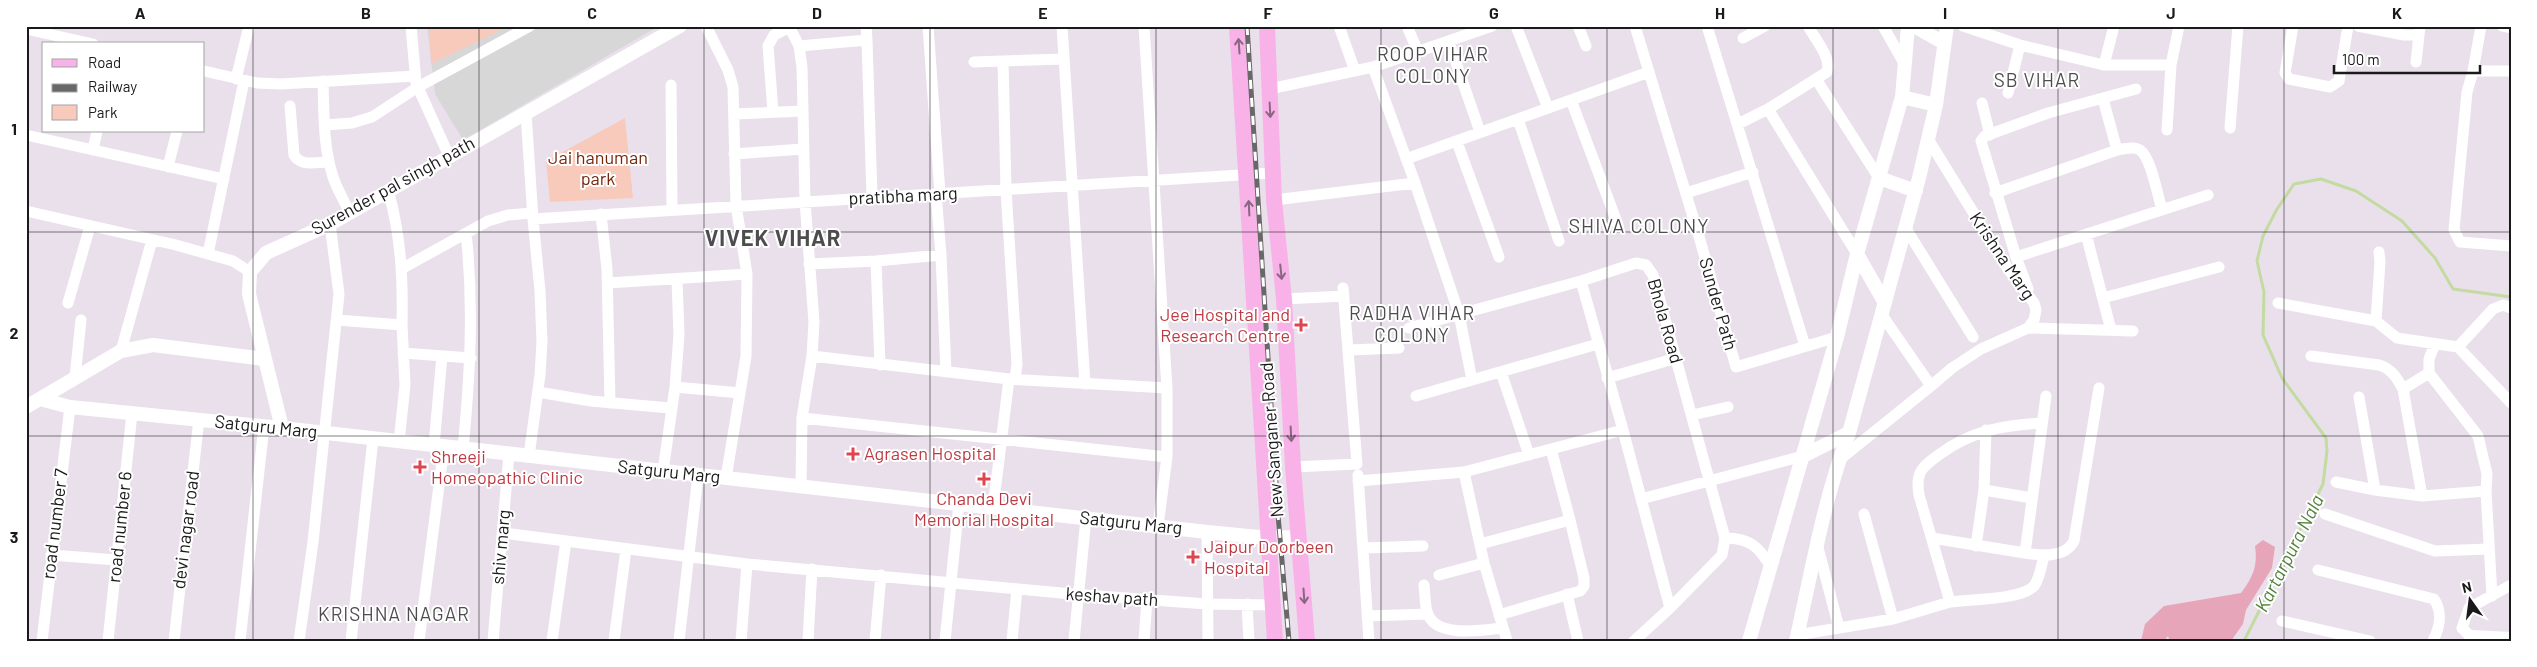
<svg xmlns="http://www.w3.org/2000/svg" width="2537" height="667" font-family="Barlow,sans-serif">
<rect width="100%" height="100%" fill="#eae0ec"/>
<path fill="#d7d7d8" d="M427 26H659L463 140 435 94Z"/>
<path fill="#e7a5ba" d="M2263 540 2275 547 2272 568 2246 610 2243 624 2231 641H2170L2168 636 2164 641H2141L2145 624 2164 606 2241 593C2253 577 2258 566 2255 546Z"/>
<path fill="#f8cabb" d="M429 26H509L431 64Z
M625 118 633 198 550 202 546 161Z"/>
<g fill="none" stroke-linecap="round" stroke-linejoin="round">
<path stroke="#c3daa0" stroke-width="3" d="M2244 641 2323 484 2327 451 2326 438 2282 378 2263 335 2264 292 2257 261 2263 236 2277 209 2294 184 2321 179 2356 191 2402 221 2435 258 2453 289 2511 297"/>
<path stroke="#fff" stroke-width="11" d="M411 26 416 83 449 156
M789 26 799 46 802 67 805 201 814 322 812 356 802 418 801 486
M866 26 867 40
M928 26 940 194
M1062 26 1085 384
M1144 26 1167 388
M1339 26 1355 71
M1407 26 1418 52
M1516 26 1548 108
M1578 26 1586 46
M1635 26 1700 240 1736 367 1837 337
M1707 26 1805 346
M1883 26 1905 65
M1963 26 2020 45 2104 65 2114 26
M2293 26 2285 73 2289 79 2330 87 2339 81 2348 26
M2358 26 2404 35H2419L2420 26
M2481 26 2473 71H2511
M2502 26 2511 28
M26 29 93 44
M1743 38 1765 26
M1449 42 1480 132
M799 46 867 40 872 197
M974 62 1003 61
M2416 62 2419 35
M2104 65H2171L2179 26
M204 71 257 83 281 84 415 76
M2473 71 2467 92 2454 230 2460 242 2511 246
M236 79 249 26
M1816 79 1879 178
M323 81C324 113 323 146 333 177 337 189 344 200 349 212
M671 85 672 209
M1269 89 1373 67 1492 26
M2008 93 2020 45
M2103 99 2117 150
M1571 100 1618 225
M1982 103 1990 135
M290 106 294 155C301 167 316 162 328 162
M1768 109 1857 254
M773 112 768 46 774 35 790 27
M526 113 533 219 540 291 542 342 540 375 529 456
M734 114 803 111
M1518 119 1559 241
M1738 124 1768 109 1827 72C1832 58 1815 39 1808 26
M325 125 352 123 372 117 418 87 530 26
M2230 128 2238 26
M2167 130 2171 65
M26 135 224 179
M1928 139 2008 269 2034 303 2036 310 2034 320 2028 328 1981 349 1952 368 1931 386
M1457 142 1499 257
M93 150 97 131
M734 154 803 149
M1406 159 1649 72
M168 167 177 131
M1415 183 1459 314 1472 380
M388 190C401 235 403 278 402 325
M1686 193 1753 172
M1995 193 2117 150C2124 149 2134 146 2140 150 2151 157 2158 197 2162 210
M1274 200 1415 183 1373 67
M26 211 176 245 233 261 250 272
M601 214 607 269 610 403
M533 219 1273 173
M1905 227 1973 337
M2086 234 2111 330
M208 254 244 81
M941 255 946 372
M2016 257 2208 195
M876 261 941 255 936 194
M809 264 876 261 880 365
M403 268 488 221 508 215 532 213
M608 283 747 274
M2028 289 2016 257 1981 141 1985 136 2048 113 2136 89
M2103 298 2219 267
M1284 299 1344 296
M68 303 90 226
M2278 303 2376 321 2397 338 2458 347 2511 403
M337 320 402 325 405 385 399 442
M2376 321 2380 262 2379 252
M1409 328 1581 281 1636 263 1646 265 1653 275 1725 538 1722 555 1670 608 1634 641
M2028 328 2133 331
M2435 344 2429 359V373L2478 436 2487 474 2486 491
M2458 347 2493 309 2503 305 2511 308
M1349 350 1399 348
M121 351 152 240
M403 353 471 358
M812 356 1009 379 1167 388V457L1158 526
M2311 356 2379 365C2392 369 2397 378 2403 389L2422 496
M1501 372 1529 455
M75 377 81 320
M1607 378 1677 358
M1015 379 1017 364 1006 190 1003 61 1064 59
M675 387 740 393 746 356 747 274 736 205 733 87 728 70 706 26
M2403 389 2429 373
M538 392 591 401 670 408
M1416 396 1598 344
M2359 397 2375 490
M1692 415 1728 407
M802 418 1167 457
M1623 430 1670 608
M434 445 442 356
M463 449C470 376 474 306 466 233
M1838 461 1931 386 1882 315
M1293 467 1357 464 1343 288
M663 471 675 387 679 335 677 280
M1464 472 1484 563 1507 641
M1358 475 1369 641
M726 478 740 393
M1358 481 1464 472 1623 430 1581 281
M2336 482 2375 490 2422 496 2486 491 2492 596
M1984 490 2032 498
M1641 499 1803 456
M993 508 1009 379
M1864 514 1893 619
M2325 514 2435 551 2489 549
M1207 532 1208 641
M503 533 747 564 1072 594 1207 604 1273 605
M1725 538C1750 538 1759 547 1771 567
M1932 538 2025 553 2046 396
M1480 544 1570 520 1551 449
M1817 544 1839 628
M1976 546 1984 490 1986 430
M1363 548 1423 546
M2025 553C2042 556 2065 558 2074 541L2099 388
M51 555 117 560
M2318 570 2434 599C2443 613 2440 627 2433 641
M1439 575 1484 563
M1424 585C1425 594 1425 604 1427 612 1435 639 1483 630 1503 628
M1567 594 1578 641
M1950 602C1970 599 2021 600 2034 586 2040 578 2041 566 2044 556
M1247 604 1249 641
M1499 615 1580 591 1584 586V578L1570 520
M1367 616 1428 614
M2282 621 2370 641
M1797 635 1893 619 1950 602 1919 495C1915 472 1922 467 1940 454 1971 431 2004 425 2042 423
M2471 637 2462 628 2469 608 2511 585
M42 641 70 407
M108 641 132 413
M174 641 199 419
M240 641 264 426
M299 641 313 542 339 294 330 224
M351 641 373 439
M419 641 444 447
M493 641 509 454
M552 641 566 541
M614 641 626 549
M679 641 698 475
M741 641 747 564
M808 641 812 569
M875 641 881 575
M945 641 959 504
M1012 641 1017 589
M1074 641 1086 518
M1144 641 1147 599"/>
<path stroke="#fff" stroke-width="14" d="M1914 26 1944 43
M1902 97 1936 105
M1879 178 1916 191
M1857 254 1885 303
M40 399 70 407 282 428 1207 532 1269 538 1299 537
M26 407 121 351 153 345 265 359
M282 428 249 294 250 272 266 253 330 224 680 26
M1803 456 1849 433
M1749 641 1837 337 1857 254 1902 97 1908 26
M1796 641C1812 570 1823 502 1849 433L1919 178 1936 105 1947 26
M2471 641V637L2511 639"/>
<path stroke="#f8b2e8" stroke-width="16" d="M1237 26 1275 641
M1267 26 1274 200 1284 299 1293 467 1307 641"/>
<g stroke="#686868" stroke-width="5">
<path id="rail" d="M1247 26 1278 515 1289 641"/>
</g>
<use href="#rail" stroke="#fff" stroke-width="3" stroke-dasharray="9" stroke-linecap="butt"/>
</g>
<defs><path id="oneway-shaft" d="M-6 0H5M1.5-3L5.5 0L1.5 3" fill="none" stroke-width="1.6" stroke-linecap="round" stroke-linejoin="round" transform="scale(1.25)"/></defs>
<g stroke="#896681">
<use href="#oneway-shaft" transform="translate(1239 46) rotate(-94)"/>
<use href="#oneway-shaft" transform="translate(1270 110) rotate(87)"/>
<use href="#oneway-shaft" transform="translate(1249 208) rotate(-93)"/>
<use href="#oneway-shaft" transform="translate(1281 272) rotate(84)"/>
<use href="#oneway-shaft" transform="translate(1291 434) rotate(87)"/>
<use href="#oneway-shaft" transform="translate(1304 596) rotate(86)"/>
</g>
<path fill="none" stroke="#1a1a1a" stroke-width="1" stroke-opacity="0.55" d="M253 26V641M479 26V641M704 26V641M930 26V641M1156 26V641M1381 26V641M1607 26V641M1833 26V641M2058 26V641M2284 26V641M26 232H2511M26 436H2511"/>
<g fill="#e0444e" stroke="#fff" stroke-width="2">
<path d="M1298.5 317.5h5v5h5v5h-5v5h-5v-5h-5v-5h5z"/>
<path d="M850.5 446.5h5v5h5v5h-5v5h-5v-5h-5v-5h5z"/>
<path d="M417.5 459.5h5v5h5v5h-5v5h-5v-5h-5v-5h5z"/>
<path d="M981.5 471.5h5v5h5v5h-5v5h-5v-5h-5v-5h5z"/>
<path d="M1190.5 549.5h5v5h5v5h-5v5h-5v-5h-5v-5h5z"/>
</g>
<g text-anchor="middle" stroke-width="4" stroke-linejoin="round" paint-order="stroke">
<g font-size="18" fill="#75270c" stroke="#fff">
<text x="598" y="164">Jai hanuman<tspan x="598" dy="21">park</tspan></text>
</g>
<g font-size="18" fill="#1a1a1a" stroke="#fff">
<text transform="translate(393 186) rotate(-29)" y="6">Surender pal singh path</text>
<text transform="translate(903 196) rotate(-3)" y="6">pratibha marg</text>
<text transform="translate(2002 256) rotate(56)" y="6">Krishna Marg</text>
<text transform="translate(1718 304) rotate(74)" y="6">Sunder Path</text>
<text transform="translate(1665 321) rotate(74)" y="6">Bhola Road</text>
<text transform="translate(266 427) rotate(6)" y="6">Satguru Marg</text>
<text transform="translate(1272 440) rotate(-94)" y="6">New Sanganer Road</text>
<text transform="translate(669 472) rotate(6)" y="6">Satguru Marg</text>
<text transform="translate(1131 523) rotate(6)" y="6">Satguru Marg</text>
<text transform="translate(55 524) rotate(-83)" y="6">road number 7</text>
<text transform="translate(120 527) rotate(-84)" y="6">road number 6</text>
<text transform="translate(186 530) rotate(-83)" y="6">devi nagar road</text>
<text transform="translate(501 547) rotate(-85)" y="6">shiv marg</text>
<text transform="translate(1112 597) rotate(4)" y="6">keshav path</text>
</g>
<g font-size="18" fill="#be3a42" stroke="#fff" text-anchor="start">
<text x="1290" y="321" text-anchor="end">Jee Hospital and<tspan x="1290" dy="21">Research Centre</tspan></text>
<text x="864" y="460">Agrasen Hospital</text>
<text x="431" y="463">Shreeji<tspan x="431" dy="21">Homeopathic Clinic</tspan></text>
<text x="984" y="505" text-anchor="middle">Chanda Devi<tspan x="984" dy="21">Memorial Hospital</tspan></text>
<text x="1204" y="553">Jaipur Doorbeen<tspan x="1204" dy="21">Hospital</tspan></text>
</g>
<g font-size="19" letter-spacing="1" fill="#4d4d4d" stroke="#fff">
<text x="1433" y="61">ROOP VIHAR<tspan x="1433" dy="22">COLONY</tspan></text>
<text x="2037" y="87">SB VIHAR</text>
<text x="1412" y="320">RADHA VIHAR<tspan x="1412" dy="22">COLONY</tspan></text>
<text x="394" y="621">KRISHNA NAGAR</text>
</g>
<g font-size="19" font-style="italic" fill="#52823b" stroke="#fff">
<text transform="translate(2289 553) rotate(-63)" y="7">Kartarpura Nala</text>
</g>
<g font-size="20" letter-spacing="1" fill="#4d4d4d" stroke="#fff">
<text x="1639" y="233">SHIVA COLONY</text>
</g>
<g font-size="22" font-weight="bold" letter-spacing="1" fill="#4d4d4d" stroke="#fff">
<text x="773" y="246">VIVEK VIHAR</text>
</g>
</g>
<rect width="2537" height="667" fill="none" stroke="#ffffff" stroke-width="55"/>
<rect x="42" y="42" width="162" height="90" fill="#ffffff" stroke="#a3a3a3"/>
<rect x="52" y="59" width="25" height="8" fill="#f8b2e8" stroke="#a3a3a3"/>
<text x="88" y="68" font-size="15" fill="#1a1a1a">Road</text>
<rect x="52" y="84" width="25" height="8" fill="#686868" stroke="#a3a3a3"/>
<text x="88" y="92" font-size="15" fill="#1a1a1a">Railway</text>
<rect x="52" y="105" width="25" height="15" fill="#f8cabb" stroke="#a3a3a3"/>
<text x="88" y="118" font-size="15" fill="#1a1a1a">Park</text>
<g transform="translate(2470 600) rotate(346)" stroke="#ffffff" stroke-width="4" paint-order="stroke">
<path d="M0-4L9 19L0 12L-9 19Z" fill="#1a1a1a"/>
<text y="-8" font-size="14" font-weight="bold" text-anchor="middle" fill="#1a1a1a">N</text>
</g>
<path d="M2334 65v8h146v-8" fill="none" stroke="#1a1a1a" stroke-width="2.5"/>
<text x="2342" y="65" font-size="15" fill="#1a1a1a" stroke="#ffffff" stroke-width="4" paint-order="stroke">100 m</text>
<rect x="28" y="28" width="2482" height="612" fill="none" stroke="#1a1a1a" stroke-width="2"/>
<g font-size="16" text-anchor="middle" font-weight="bold" fill="#1a1a1a">
<text x="140" y="19">A</text>
<text x="366" y="19">B</text>
<text x="592" y="19">C</text>
<text x="817" y="19">D</text>
<text x="1043" y="19">E</text>
<text x="1268" y="19">F</text>
<text x="1494" y="19">G</text>
<text x="1720" y="19">H</text>
<text x="1945" y="19">I</text>
<text x="2171" y="19">J</text>
<text x="2397" y="19">K</text>
<text x="14" y="135">1</text>
<text x="14" y="339">2</text>
<text x="14" y="543">3</text>
</g>
</svg>
